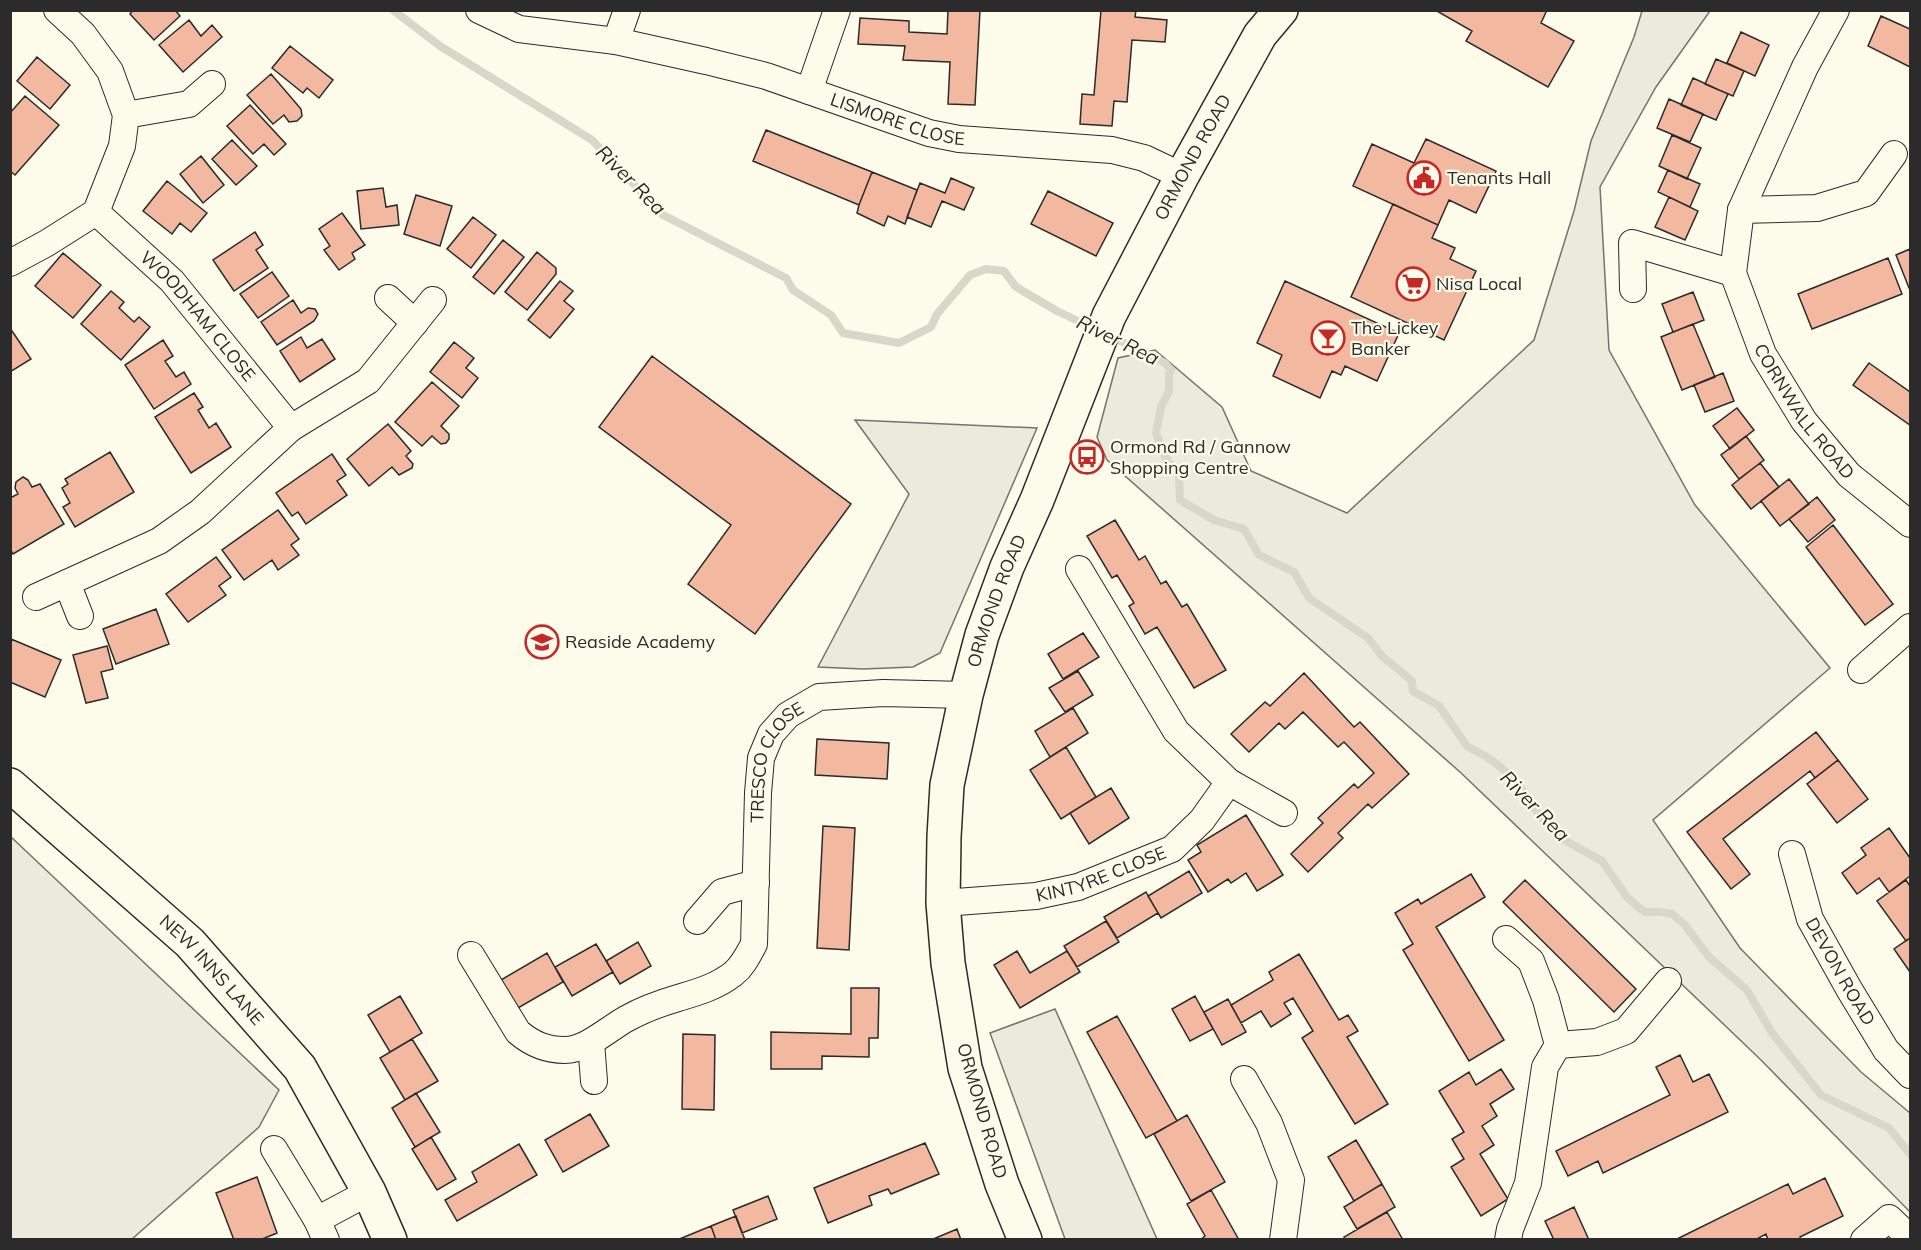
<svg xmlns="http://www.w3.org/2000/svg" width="1921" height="1250" font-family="Mulish,sans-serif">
<rect width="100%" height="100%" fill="#fdfbea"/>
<path fill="#ecebdb" stroke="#74746e" stroke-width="1.5" d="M1642 11H1710L1656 87 1600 187 1609 350 1695 505 1830 668 1653 820 1740 948 1861 1072 1910 1113V1212L1761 1060 1460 772 1107 460 1097 437 1118 358 1155 350 1222 407 1251 471 1347 513 1534 340 1574 211 1591 141 1634 37Z
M855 420 1037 428 940 653 913 667 863 669 818 667 909 494Z
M10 836 279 1090 259 1127 132 1239H11Z
M1055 1009 1157 1239H1065L990 1033Z"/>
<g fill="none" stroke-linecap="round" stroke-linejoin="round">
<path stroke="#d8d7c9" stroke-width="8" d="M393 10 440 46 592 140 663 215 786 278 793 290 831 315 843 333 899 343 931 327 937 314 970 275 986 269 1004 271 1016 287 1057 311 1097 330
M1108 335 1165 363 1171 370 1169 374V391L1161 407 1156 433 1165 457 1179 476 1180 500 1214 520 1244 529 1259 555 1294 572 1309 598 1368 638 1382 656 1412 681 1413 691 1439 706 1467 746 1492 760 1515 780 1538 813 1559 837 1602 861 1627 897 1637 906 1645 912H1660L1672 914 1684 924 1709 957 1747 990 1772 1033 1821 1095 1889 1128 1910 1154"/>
</g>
<path fill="#f2b8a0" stroke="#2b2b2b" stroke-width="1.5" d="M133 10H175L180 16 154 40 130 14Z
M948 10H980L975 105 948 104 950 62 903 60 905 46 858 44 860 18 909 21V32L947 34Z
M1101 10H1136L1135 17 1167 20 1165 42 1132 40 1127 102 1114 101 1112 126 1080 124 1082 94 1094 95Z
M1435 10H1547L1541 23 1574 41 1548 87 1466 41 1472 31Z
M1881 16 1910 29V67L1868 46Z
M189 20 201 36 212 25 222 37 183 72 159 45Z
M1741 32 1769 45 1755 76 1727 63Z
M290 46 333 80 319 98 307 88 303 93 272 68Z
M37 57 70 85 50 109 17 81Z
M1716 59 1744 71 1733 96 1705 84Z
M271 74 301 109 302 116 297 121 289 122 284 115 273 124 247 95Z
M1693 78 1728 94 1716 120 1681 105Z
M25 96 59 125 15 175 10 171V113Z
M1669 99 1703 114 1690 142 1657 128Z
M250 105 286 144 274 155 264 144 253 154 227 126Z
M766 130 872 172 859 205 753 161Z
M1672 135 1701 148 1687 179 1659 166Z
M1426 139 1496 171 1476 213 1449 200 1438 225 1353 186 1372 144 1414 163Z
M232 140 257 166 236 185 212 159Z
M201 156 224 185 203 203 180 174Z
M1668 170 1700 184 1690 207 1658 192Z
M872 172 917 190 905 224 888 216 884 226 857 213 859 205Z
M951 178 974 188 964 210 942 201 931 227 907 217 920 183 945 193Z
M167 181 207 213 191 232 180 223 172 234 143 211Z
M383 188 386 207 397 205 399 225 361 229 357 191Z
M1048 191 1113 223 1096 256 1031 224Z
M416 195 452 206 440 246 404 234Z
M1669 197 1698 211 1685 240 1655 227Z
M1393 204 1438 225 1432 238 1455 248 1450 259 1476 271 1444 340 1351 297Z
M342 213 365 245 352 253 355 259 339 270 324 250 330 246 319 229Z
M473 217 496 235 471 268 447 249Z
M255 232 263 245 256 250 268 268 234 291 213 260Z
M503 240 524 257 494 294 473 277Z
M1910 249V288H1909L1896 255Z
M537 252 556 268V274L527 310 505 292Z
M63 253 101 285 73 318 35 286Z
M1888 258 1902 294 1812 329 1798 294Z
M272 272 289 296 258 318 240 294Z
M560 281 573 291 564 301 574 309 550 338 528 320Z
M1285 281 1399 333 1377 381 1345 366 1341 375 1332 371 1320 398 1273 376 1282 355 1257 343Z
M111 291 124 302 119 308 134 322 139 317 150 327 121 360 81 324Z
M1693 292 1704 320 1673 332 1662 304Z
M293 300 301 313 308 308 315 309 318 314 314 321 277 345 261 322Z
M1693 324 1715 377 1682 390 1661 337Z
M10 328 31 359 10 372Z
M301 337 307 348 322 339 335 359 300 382 280 351Z
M163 340 173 356 165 361 176 377 184 372 191 384 154 409 125 365Z
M454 342 474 358 466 368 478 378 462 398 430 372Z
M652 356 851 504 755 634 688 584 731 525 599 427Z
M1869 363 1910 392V425L1853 385Z
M1723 373 1734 401 1705 412 1694 385Z
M432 382 459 406 441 426 449 434V439L446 443 441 444 432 436 422 446 395 422Z
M194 393 203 407 198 410 209 428 216 423 231 447 191 473 155 417Z
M1737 408 1754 430 1730 449 1713 426Z
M388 424 411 451 406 456 413 464 412 468 399 475 392 467 369 486 347 459Z
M1746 436 1764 460 1739 479 1721 455Z
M110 452 134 492 75 527 63 507 70 503 62 488 68 484 65 479Z
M332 454 346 475 337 481 347 495 306 524 298 512 292 516 276 493Z
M1760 463 1779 487 1751 509 1732 485Z
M23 477 28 480 32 487 40 484 64 524 13 554 10 549V498L18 494 15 488 16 482Z
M1789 479 1809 504 1780 526 1761 501Z
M1817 497 1835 520 1808 542 1789 519Z
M278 510 299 539 291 545 299 555 278 570 272 560 244 580 222 550Z
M1115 520 1139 560 1145 556 1161 584 1166 581 1182 607 1187 604 1226 670 1194 688 1157 627 1145 634 1129 606 1134 603 1117 575 1112 578 1087 536Z
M1833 525 1893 604 1865 625 1806 547Z
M216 557 231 577 219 586 226 595 188 622 166 594Z
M156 609 169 644 116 664 103 629Z
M1083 633 1099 657 1063 679 1048 654Z
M11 639 61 660 45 697 10 682Z
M107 646 113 669 101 672 108 698 86 703 73 655Z
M1078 671 1093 695 1065 712 1049 688Z
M1304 673 1354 727 1360 722 1409 774 1372 808 1368 804 1338 833 1343 838 1308 872 1291 854 1323 823 1318 818 1354 784 1358 788 1374 773 1344 742 1338 747 1303 712 1285 729 1279 723 1249 752 1231 734 1265 702 1270 706Z
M1073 708 1088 733 1050 757 1035 731Z
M1816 732 1838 760 1815 778 1810 771 1723 839 1750 874 1731 889 1687 832Z
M817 739 889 743 887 779 815 775Z
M1066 747 1096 797 1061 819 1030 770Z
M1838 760 1868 799 1837 823 1807 784Z
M1111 788 1129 818 1089 844 1070 813Z
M1246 815 1283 875 1257 891 1246 873 1231 883 1228 879 1208 892 1188 860 1201 852 1197 845Z
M823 826 855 828 849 950 817 948Z
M1889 828 1910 858V876L1889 892 1879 878 1857 894 1842 873 1866 855 1861 848Z
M1189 871 1202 893 1161 918 1148 896Z
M1471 874 1485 897 1436 927 1504 1040 1469 1061 1403 950 1413 944 1395 913 1418 899 1421 904Z
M1525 880 1636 989 1614 1012 1503 902Z
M1906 880 1910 886V938L1906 941 1877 901Z
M1146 892 1158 913 1117 938 1104 917Z
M1106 921 1119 942 1077 967 1064 946Z
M1910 938V972L1894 949Z
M638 942 651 966 620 984 606 961Z
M596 944 613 972 572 996 555 967Z
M1017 951 1030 973 1067 951 1080 972 1020 1008 994 965Z
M547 953 563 982 518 1008 501 980Z
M1299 954 1339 1020 1348 1015 1358 1031 1347 1037 1388 1104 1355 1124 1302 1038 1313 1031 1293 998 1284 1003 1291 1014 1271 1027 1261 1011 1241 1023 1231 1005 1273 980 1269 972Z
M851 988H879L878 1038H869V1057L822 1056V1069H771V1032L851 1034Z
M400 996 422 1033 390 1052 368 1015Z
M1195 996 1213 1029 1190 1041 1172 1009Z
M1228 999 1246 1032 1222 1045 1204 1012Z
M1117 1016 1177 1121 1146 1138 1087 1032Z
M683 1034 715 1035 714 1110 682 1109Z
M412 1039 438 1081 405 1100 380 1058Z
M1680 1055 1693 1082 1709 1074 1728 1112 1603 1173 1598 1161 1568 1176 1556 1151 1670 1095 1656 1067Z
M1501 1069 1514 1089 1490 1104 1497 1116 1482 1126 1494 1145 1480 1154 1508 1199 1481 1216 1451 1167 1464 1159 1452 1139 1464 1132 1439 1091 1469 1072 1476 1085Z
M416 1093 440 1132 415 1147 392 1108Z
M590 1114 609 1146 563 1172 545 1140Z
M1187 1115 1225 1182 1191 1201 1154 1134Z
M431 1137 456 1179 437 1190 412 1149Z
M1356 1140 1382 1184 1354 1201 1328 1157Z
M925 1143 939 1174 891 1194 888 1189 869 1196 872 1205 828 1223 814 1188Z
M519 1144 537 1175 457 1221 445 1200 477 1182 472 1172Z
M257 1177 277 1233 260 1240H234L216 1193Z
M1825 1178 1843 1216 1800 1237 1801 1240H1768L1766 1234 1755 1240H1675L1788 1184 1793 1194Z
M1382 1184 1395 1207 1357 1229 1344 1207Z
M1211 1190 1239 1240H1200L1205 1236 1187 1204Z
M768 1196 777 1219 742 1233 733 1210Z
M1574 1207 1589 1240H1554L1545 1221Z
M1387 1212 1403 1240H1345L1344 1237Z
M736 1216 745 1240H716L711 1226Z
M711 1226 716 1240H677Z
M957 1229 961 1240H931Z"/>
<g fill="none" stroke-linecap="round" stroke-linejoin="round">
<g stroke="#2b2b2b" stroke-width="28">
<g id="minor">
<path id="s1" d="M479 10 519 29 616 41 706 61 766 76 929 133 959 139 1112 150 1144 158 1182 176"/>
<path id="s2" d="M1836 10 1805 67 1741 210 1733 273 1763 354 1804 421 1849 475 1910 524"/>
<path d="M616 41 627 10"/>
<path d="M809 91 837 10"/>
<path d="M126 115 189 104 212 84"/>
<path d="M1741 210 1817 208 1866 193 1894 154"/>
<path id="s3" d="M96 212 172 281 291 428"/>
<path d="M10 263 47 243 96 212 122 146 126 115 110 71 83 34 57 10"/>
<path d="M1633 289 1632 243 1733 273"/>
<path d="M388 298 415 323"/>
<path d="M1079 569 1176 731 1229 782 1284 813"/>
<path d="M67 583 80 616"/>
<path d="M36 597 159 541 200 512 291 428 368 381 433 300"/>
<path d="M1861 670 1910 627"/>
<path id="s4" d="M1792 854 1810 919 1849 989 1886 1050 1910 1075"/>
<path id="s5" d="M943 903 1036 896 1078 887 1172 849 1202 820 1229 782"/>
<path d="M697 921 722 892 756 883"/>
<path d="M1506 939 1531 961 1546 1000 1558 1045"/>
<path id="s6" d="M471 955 518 1032C532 1044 546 1050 565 1050 586 1050 608 1029 626 1019 642 1010 661 1003 678 998 698 992 716 987 733 974 743 966 748 955 754 944L758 793 761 758 771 734 788 715 819 697 883 693 966 695"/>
<path d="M591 1042 594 1081"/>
<path d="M1244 1079 1269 1123 1291 1180 1283 1240"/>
<path d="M274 1149 317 1220"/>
<path d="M326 1240 317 1220 369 1192"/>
<path d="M1508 1240 1510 1229 1528 1183 1545 1067 1558 1045 1597 1042 1626 1031 1668 981"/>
<path d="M1864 1240 1889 1218 1910 1238"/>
</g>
</g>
<g stroke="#2b2b2b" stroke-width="36">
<g id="tertiary">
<path id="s7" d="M10 785 190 943 300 1068 369 1192 390 1240"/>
<path id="s8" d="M1025 1240 1002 1184 965 1068 948 963 943 903 944 837 947 785 966 695 982 635 1007 567 1037 500 1109 316 1182 176 1260 35 1281 10"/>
</g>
</g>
<use href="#minor" stroke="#fdfbea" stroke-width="26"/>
<use href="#tertiary" stroke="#fdfbea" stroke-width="33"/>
</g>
<defs>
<g id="civic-ring" transform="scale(1.725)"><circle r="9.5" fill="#fdfbea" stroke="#c62828" stroke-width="1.5"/><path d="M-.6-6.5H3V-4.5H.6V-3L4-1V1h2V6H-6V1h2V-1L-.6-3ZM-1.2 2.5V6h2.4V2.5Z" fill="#c62828"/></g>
<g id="supermarket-ring" transform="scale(1.725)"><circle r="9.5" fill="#fdfbea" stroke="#c62828" stroke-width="1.5"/><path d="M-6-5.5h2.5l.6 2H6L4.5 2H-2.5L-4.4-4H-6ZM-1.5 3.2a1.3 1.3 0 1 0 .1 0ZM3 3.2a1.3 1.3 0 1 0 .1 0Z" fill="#c62828"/></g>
<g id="bar-ring" transform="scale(1.725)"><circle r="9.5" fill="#fdfbea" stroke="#c62828" stroke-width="1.5"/><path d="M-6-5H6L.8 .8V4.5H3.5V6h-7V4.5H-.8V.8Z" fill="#c62828"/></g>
<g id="bus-ring" transform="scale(1.725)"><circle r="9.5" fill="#fdfbea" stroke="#c62828" stroke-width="1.5"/><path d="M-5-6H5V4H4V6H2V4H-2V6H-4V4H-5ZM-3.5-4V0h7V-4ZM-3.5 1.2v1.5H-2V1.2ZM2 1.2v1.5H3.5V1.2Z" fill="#c62828"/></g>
<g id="school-ring" transform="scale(1.725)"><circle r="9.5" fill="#fdfbea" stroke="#c62828" stroke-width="1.5"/><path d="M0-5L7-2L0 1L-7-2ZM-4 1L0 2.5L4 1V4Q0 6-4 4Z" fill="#c62828"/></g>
</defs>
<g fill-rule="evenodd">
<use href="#civic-ring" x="1424" y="178"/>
<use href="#supermarket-ring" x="1413" y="284"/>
<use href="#bar-ring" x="1328" y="338"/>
<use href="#bus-ring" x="1087" y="457"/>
<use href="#school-ring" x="542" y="642"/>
</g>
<g text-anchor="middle" stroke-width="4.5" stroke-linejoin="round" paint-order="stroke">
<g font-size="18" fill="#2b2b2b" stroke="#fdfbea">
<text dy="6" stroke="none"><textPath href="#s1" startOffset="435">LISMORE CLOSE</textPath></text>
<text dy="6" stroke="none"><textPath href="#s8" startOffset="1144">ORMOND ROAD</textPath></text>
<text dy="6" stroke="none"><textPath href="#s3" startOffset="146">WOODHAM CLOSE</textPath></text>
<text dy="6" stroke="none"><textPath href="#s2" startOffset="442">CORNWALL ROAD</textPath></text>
<text dy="6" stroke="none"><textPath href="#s8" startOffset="658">ORMOND ROAD</textPath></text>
<text dy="6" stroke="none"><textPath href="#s6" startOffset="552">TRESCO CLOSE</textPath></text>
<text dy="6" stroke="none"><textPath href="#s5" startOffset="162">KINTYRE CLOSE</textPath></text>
<text dy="6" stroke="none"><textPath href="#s4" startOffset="128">DEVON ROAD</textPath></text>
<text dy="6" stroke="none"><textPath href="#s7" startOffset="274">NEW INNS LANE</textPath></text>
<text transform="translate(982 1111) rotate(74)" y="6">ORMOND ROAD</text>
</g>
<g font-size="18" fill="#2b2b2b" stroke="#fdfbea" text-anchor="start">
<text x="1447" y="184">Tenants Hall</text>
<text x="1436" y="290">Nisa Local</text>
<text x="1351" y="334">The Lickey<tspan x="1351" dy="21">Banker</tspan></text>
<text x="1110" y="453">Ormond Rd / Gannow<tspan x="1110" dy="21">Shopping Centre</tspan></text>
<text x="565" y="648">Reaside Academy</text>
</g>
<g font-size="20" font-style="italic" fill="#2b2b2b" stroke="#fdfbea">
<text transform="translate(631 180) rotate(45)" y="7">River Rea</text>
<text transform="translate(1118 340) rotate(26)" y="7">River Rea</text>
<text transform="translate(1535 806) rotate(46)" y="7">River Rea</text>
</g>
</g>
<rect width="1921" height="1250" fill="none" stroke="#2b2b2b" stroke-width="24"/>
</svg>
